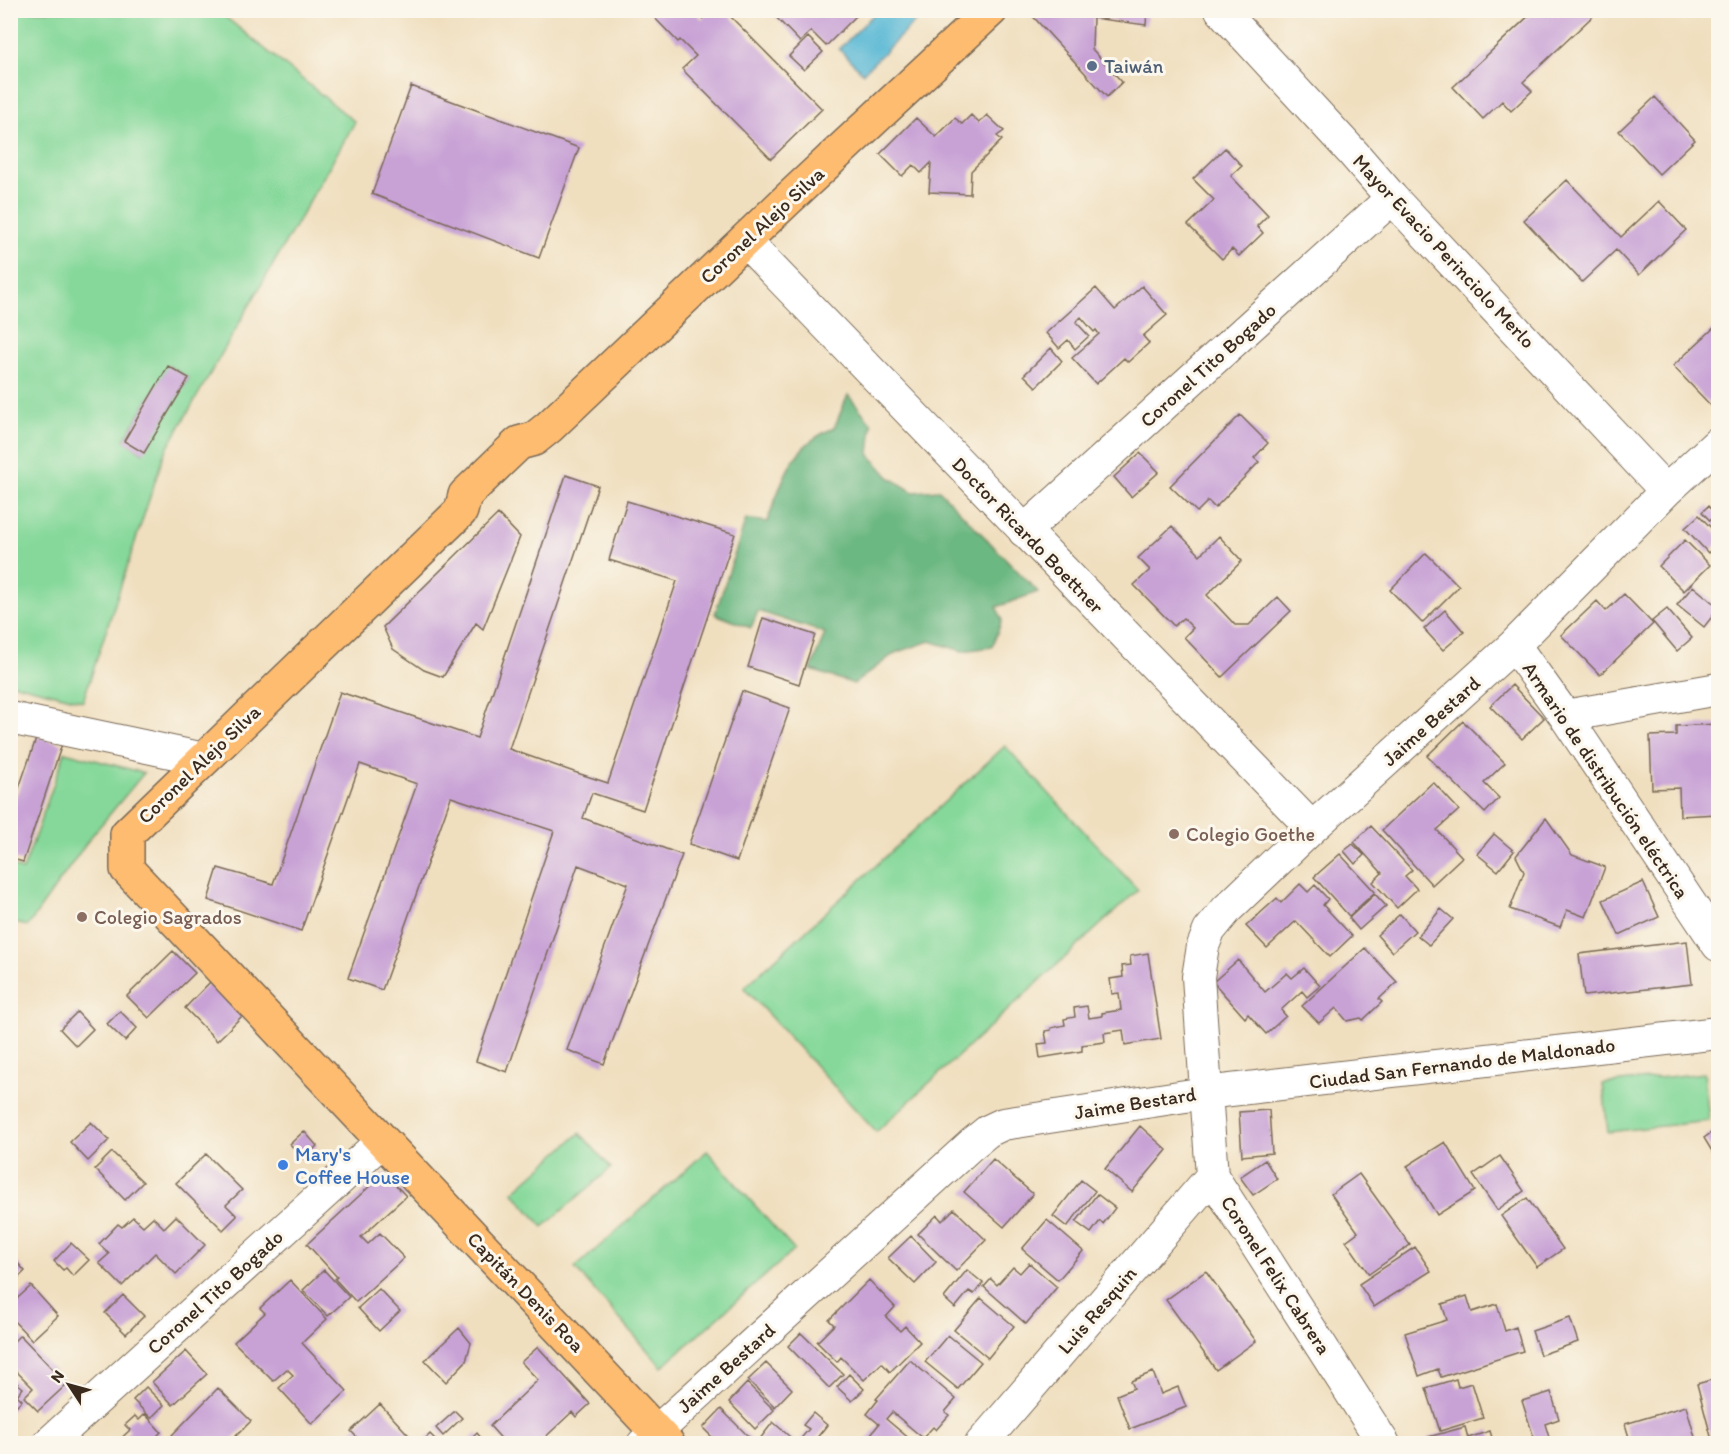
<svg xmlns="http://www.w3.org/2000/svg" width="1729" height="1454" font-family="Itim,sans-serif">
<rect width="100%" height="100%" fill="#fbf7ec"/>
<filter id="ink" filterUnits="userSpaceOnUse"><feTurbulence type="fractalNoise" baseFrequency=".0167" numOctaves="2"/><feDisplacementMap in="SourceGraphic" scale="12" xChannelSelector="R" yChannelSelector="G"/><feConvolveMatrix kernelMatrix="1 2 1 2 8 2 1 2 1" color-interpolation-filters="sRGB"/></filter>
<filter id="wash" filterUnits="userSpaceOnUse"><feTurbulence type="fractalNoise" baseFrequency=".008" numOctaves="4" result="noise"/><feDisplacementMap in="SourceGraphic" scale="24" xChannelSelector="R" yChannelSelector="G"/><feGaussianBlur stdDeviation="1.35" result="paint"/><feColorMatrix in="noise" values="0 0 0 0 0 0 0 0 0 0 0 0 0 0 0 0 0 1.4 0 .05"/><feComposite in="paint" operator="in"/></filter>
<g filter="url(#wash)">
<rect width="100%" height="100%" fill="#f0dfbf"/>
<path fill="#85d89a" stroke="#60815c" stroke-width="1.5" fill-rule="evenodd" d="M11 11H218L355 122 164 454 83 701 11 683ZM169 366 189 378 143 453 124 440Z
M1005 746 1138 890 876 1132 744 988Z
M65 752 144 773 90 838 28 926 11 922V866L23 870Z
M1704 1073 1709 1121 1608 1132 1603 1084Z
M580 1133 611 1168 543 1227 513 1192Z
M707 1151 794 1250 662 1367 575 1268Z"/>
<path fill="#6cb882" stroke="#547150" stroke-width="1.5" d="M848 395 872 424 869 454 889 477 913 492 939 490 1038 592 997 607 1002 620 992 647 962 651 930 641 895 653 854 684 811 670 825 633 758 611 751 628 715 614 746 519 767 522C783 481 789 446 834 428Z"/>
<path fill="#56b7d4" stroke="#487079" stroke-width="1.5" d="M877 11H926L863 73 839 49Z"/>
<g id="blocks">
<path fill="#c8a2d5" d="M647 10H693L702 19 710 10H724L822 109 771 159 682 69 696 56 680 40 678 42Z
M769 10H809L815 17 821 10H862L826 46 811 31 800 42Z
M1027 10H1147L1146 25 1093 18 1092 49 1122 82 1107 97Z
M1535 10H1588L1593 16 1523 82 1532 91 1511 111 1502 101 1483 119 1453 87Z
M808 37 823 52 804 70 789 56Z
M411 86 579 148 539 258 372 194Z
M1655 97 1695 140 1659 174 1619 131Z
M971 115 979 123 987 115 1004 131 997 136 1002 140 971 171 970 194 929 192 931 163 921 173 913 165 902 176 880 154 916 118 936 137 955 118 962 124Z
M1225 148 1242 166 1231 176 1268 215 1257 226 1263 233 1239 256 1232 249 1222 259 1188 225 1214 200 1193 179Z
M1567 180 1621 237 1659 201 1686 230 1639 275 1616 250 1582 282 1524 220Z
M1142 286 1167 315 1143 336 1149 343 1128 362 1124 358 1096 384 1072 358 1099 334 1096 330 1094 332 1081 317 1076 322 1089 336 1075 349 1068 340 1059 348 1046 333 1096 288 1115 310Z
M1718 324V409L1716 411 1673 366Z
M1051 348 1062 361 1036 387 1024 375Z
M168 366 189 378 144 453 124 441Z
M1240 415 1268 443 1254 458 1259 462 1215 508 1208 501 1197 512 1170 486Z
M1140 453 1159 472 1131 497 1114 477Z
M566 475 598 486 509 749 574 772 608 783 677 581 609 560 627 501 735 534 643 810 592 793 583 818 682 855 604 1064 567 1050 628 884 578 865 507 1072 476 1061 554 831 451 797 382 990 348 978 417 784 360 764 301 931 208 900 218 868 273 884 340 692 477 738Z
M1708 506 1718 517V529L1702 512Z
M498 514 520 537 483 629 476 623 443 677 424 670 393 649 383 627Z
M1699 515 1718 535V543L1708 553 1685 528Z
M1172 526 1200 555 1219 536 1242 561 1207 595 1235 625H1249L1278 597 1291 611 1222 677 1184 637 1193 628 1183 618 1174 626 1134 585 1150 570 1138 558Z
M1685 540 1710 565 1684 591 1659 566Z
M1426 553 1459 586 1422 623 1390 590Z
M1693 586 1718 607V609L1704 627 1677 605Z
M1624 594 1653 624 1600 675 1561 635 1597 601 1606 611Z
M1667 609 1692 638 1677 651 1652 621Z
M1445 610 1464 632 1443 650 1424 629Z
M763 618 815 635 799 684 748 667Z
M1512 685 1544 718 1522 739 1490 706Z
M742 691 790 708 737 861 689 844Z
M1463 721 1505 763 1484 783 1499 798 1485 813 1427 756Z
M1718 724V814L1680 816 1679 788 1652 789 1650 736 1676 735V726Z
M37 736 62 744 23 862 10 858V814Z
M1433 782 1459 810 1437 830 1462 857 1432 885 1382 830Z
M1546 818 1572 855 1605 867 1586 917 1567 910 1560 927 1510 909 1524 872 1516 856Z
M1371 826 1412 870 1405 876 1417 889 1397 908 1373 882 1382 873 1354 842Z
M1494 834 1514 851 1498 871 1477 854Z
M1353 844 1364 855 1355 864 1344 851Z
M1340 854 1375 892 1349 916 1314 877Z
M1643 882 1659 917 1619 935 1603 900Z
M1300 884 1308 892 1315 885 1328 899 1323 905 1352 936 1330 957 1296 921 1267 948 1246 926 1277 898 1281 903Z
M1375 894 1386 906 1359 930 1349 918Z
M1441 909 1453 919 1429 945 1418 936Z
M1400 914 1415 931 1392 952 1377 935Z
M1687 941 1692 984 1584 996 1579 954Z
M1365 948 1397 982 1379 999 1382 1002 1363 1020 1361 1018 1347 1021 1336 1008 1319 1023 1302 1006Z
M173 951 195 973 149 1018 127 996Z
M1148 953 1161 1039 1125 1045 1123 1030 1104 1033 1105 1042 1082 1045V1051L1040 1058 1038 1044 1047 1043 1045 1031 1051 1030V1028L1065 1025 1064 1019 1075 1017 1074 1008 1087 1006 1089 1018 1102 1016V1013L1121 1010 1119 993 1112 994 1110 979 1123 977 1122 966 1131 965 1130 956Z
M1238 960 1265 992 1287 973 1292 978 1304 968 1320 986 1307 997 1302 991 1281 1010 1286 1016 1266 1034 1248 1014 1245 1018 1213 982Z
M211 981 244 1014 217 1041 185 1008Z
M120 1011 137 1028 125 1041 107 1024Z
M77 1012 93 1029 76 1046 60 1029Z
M1269 1110 1272 1153 1242 1156 1239 1112Z
M91 1122 109 1140 88 1161 70 1142Z
M1140 1126 1167 1150 1132 1192 1105 1169Z
M1718 1128V1161L1704 1138Z
M304 1131 317 1146 303 1159 290 1144Z
M1445 1142 1475 1191 1437 1215 1407 1166Z
M112 1152 143 1182 125 1200 95 1169Z
M206 1154 242 1190 226 1205 237 1216 223 1230 176 1183Z
M1500 1156 1524 1191 1497 1210 1473 1175Z
M993 1159 1033 1194 1004 1227 964 1192Z
M1265 1160 1277 1179 1253 1195 1240 1177Z
M384 1173 406 1196 361 1237 368 1244 380 1233 404 1258 356 1302 335 1279 337 1277 307 1244Z
M1359 1174 1410 1245 1369 1274 1346 1241 1358 1232 1331 1194Z
M1081 1180 1095 1191 1067 1227 1053 1216Z
M1097 1194 1115 1208 1103 1224 1100 1221 1091 1233 1076 1222Z
M1527 1198 1563 1249 1537 1267 1501 1216Z
M954 1209 986 1240 956 1271 918 1234 937 1215 942 1221Z
M176 1216 205 1245 176 1274 155 1253 122 1286 99 1263 109 1254 99 1244 118 1224 122 1227 133 1217 143 1226 153 1217 164 1228Z
M1047 1220 1083 1251 1058 1280 1022 1249Z
M911 1236 936 1262 915 1284 888 1258Z
M71 1243 89 1260 73 1276 66 1268 63 1270 54 1261Z
M1415 1247 1431 1271 1374 1307 1359 1284Z
M16 1261 25 1271 10 1286V1266Z
M1029 1263 1057 1287 1026 1324 984 1287 991 1279 997 1285 1013 1267 1020 1273Z
M324 1270 349 1297 328 1316 303 1290Z
M967 1270 983 1283 974 1294 969 1291 955 1308 944 1298Z
M1206 1271 1256 1341 1216 1370 1166 1300Z
M290 1280 327 1319 302 1343 347 1391 312 1424 279 1388 293 1375 287 1369 273 1381 234 1342 265 1313 260 1308Z
M869 1280 895 1307 886 1317 900 1331 905 1326 920 1342 890 1372 882 1363 864 1380 841 1357 837 1362 817 1342 834 1325 829 1320Z
M31 1286 58 1316 32 1340 10 1317V1305Z
M379 1289 400 1311 379 1331 358 1308Z
M123 1295 144 1316 126 1334 105 1313Z
M1467 1296 1472 1312 1497 1304 1505 1331 1516 1327 1523 1351 1441 1377 1438 1369 1419 1376 1405 1333 1447 1320 1442 1304Z
M981 1298 1014 1326 988 1358 954 1330Z
M1570 1318 1578 1342 1540 1355 1532 1331Z
M459 1328 471 1343 466 1361 446 1382 425 1360Z
M801 1333 843 1374 829 1388 788 1346Z
M20 1335 67 1384 38 1411 24 1397 33 1388 10 1365V1345Z
M948 1335 981 1362 958 1389 925 1362Z
M538 1347 590 1404 576 1417 572 1412 538 1444H506L490 1426 538 1380 521 1362Z
M186 1351 207 1374 173 1405 152 1382Z
M910 1360 956 1399 945 1412 949 1415 936 1430 933 1427 923 1438 892 1412 886 1419 912 1441 910 1444H863L879 1424 867 1414 878 1400 876 1399Z
M766 1363 792 1389 775 1407 748 1380Z
M1153 1372 1161 1394 1178 1387 1186 1407 1130 1429 1117 1395 1134 1388 1131 1381Z
M849 1374 864 1389 852 1401 837 1387Z
M10 1377 23 1388 17 1395 22 1400 10 1412Z
M1718 1378V1444H1713L1697 1384Z
M1456 1379 1458 1387 1472 1383 1483 1418 1440 1431 1426 1388Z
M747 1383 774 1410 755 1429 729 1402Z
M146 1387 164 1405 151 1418 133 1400Z
M218 1388 251 1421 228 1444H180L172 1435Z
M1551 1392 1559 1419 1545 1424 1551 1444H1536L1522 1401Z
M380 1404 417 1444H363L351 1431Z
M1686 1406 1697 1444H1631L1625 1424Z
M721 1409 753 1441 751 1444H719L703 1428Z
M455 1411 462 1418 443 1436 436 1428Z
M813 1413 827 1425 812 1444H756L773 1422 797 1443 809 1429 803 1425Z
M145 1414 161 1432 158 1435 166 1444H115L130 1430 125 1425 135 1416 139 1420Z
M1465 1427 1468 1438 1490 1431 1494 1444H1430L1428 1437Z
M477 1433 486 1444H466Z
M430 1434 440 1444H420Z"/>
</g>
</g>
<g filter="url(#ink)">
<use href="#blocks" fill-opacity="0" stroke="#7a6956" stroke-width="1.5"/>
<g fill="none" stroke-linecap="round" stroke-linejoin="round">
<g stroke="#7a6956" stroke-width="34">
<path id="minor" d="M1221 10 1353 153 1392 198 1666 491
M745 241 1312 828
M1024 531 1392 198
M1514 645 1565 716 1718 945
M1565 716 1718 689
M10 718 204 759
M48 1444 382 1141
M643 1444 972 1144 988 1131 1003 1124 1205 1093 1718 1033
M981 1444 1212 1176
M1384 1444 1212 1176 1198 977 1203 946 1209 931 1227 909 1312 828 1514 645 1666 491 1718 443"/>
</g>
<g stroke="#7a6956" stroke-width="36">
<path id="major" d="M668 1444 127 869V834L461 511 465 495 519 443 534 439 549 427 786 201 991 10"/>
</g>
<use href="#minor" stroke="#fff" stroke-width="32"/>
<use href="#major" stroke="#febc70" stroke-width="33"/>
</g>
</g>
<circle fill="#5c6f8a" stroke="#fbf7ec" stroke-width="2" cx="1092" cy="66" r="6"/>
<g fill="#8d6e63" stroke="#fbf7ec" stroke-width="2">
<circle cx="1174" cy="834" r="6"/>
<circle cx="82" cy="917" r="6"/>
</g>
<circle fill="#3f7fe0" stroke="#fbf7ec" stroke-width="2" cx="283" cy="1165" r="6"/>
<g text-anchor="middle" stroke-width="6" stroke-linejoin="round" paint-order="stroke">
<g font-size="20" fill="#4e5e75" stroke="#fbf7ec" text-anchor="start">
<text x="1104" y="73">Taiwán</text>
</g>
<g font-size="20" fill="#3b2a1e" stroke="#fbf7ec">
<text transform="translate(762 225) rotate(-43)" y="7">Coronel Alejo Silva</text>
<text transform="translate(1444 251) rotate(47)" y="7">Mayor Evacio Perinciolo Merlo</text>
<text transform="translate(1208 365) rotate(-42)" y="7">Coronel Tito Bogado</text>
<text transform="translate(1028 535) rotate(46)" y="7">Doctor Ricardo Boettner</text>
<text transform="translate(1431 721) rotate(-42)" y="7">Jaime Bestard</text>
<text transform="translate(199 764) rotate(-44)" y="7">Coronel Alejo Silva</text>
<text transform="translate(1606 780) rotate(56)" y="7">Armario de distribución eléctrica</text>
<text transform="translate(1462 1063) rotate(-7)" y="7">Ciudad San Fernando de Maldonado</text>
<text transform="translate(1135 1103) rotate(-9)" y="7">Jaime Bestard</text>
<text transform="translate(1276 1275) rotate(57)" y="7">Coronel Felix Cabrera</text>
<text transform="translate(215 1292) rotate(-42)" y="7">Coronel Tito Bogado</text>
<text transform="translate(526 1292) rotate(46)" y="7">Capitán Denis Roa</text>
<text transform="translate(1097 1310) rotate(-49)" y="7">Luis Resquin</text>
<text transform="translate(726 1368) rotate(-42)" y="7">Jaime Bestard</text>
</g>
<g font-size="20" fill="#785e54" stroke="#fbf7ec" text-anchor="start">
<text x="1186" y="841">Colegio Goethe</text>
<text x="94" y="924">Colegio Sagrados</text>
</g>
<g font-size="20" fill="#366cbe" stroke="#fbf7ec" text-anchor="start">
<text x="295" y="1161">Mary's<tspan x="295" dy="23">Coffee House</tspan></text>
</g>
</g>
<rect width="1729" height="1454" fill="none" stroke="#fbf7ec" stroke-width="36"/>
<g transform="translate(69 1385) rotate(306)" stroke="#fbf7ec" stroke-width="4.5" paint-order="stroke">
<path d="M0-4.5L10 22L0 15L-10 22Z" fill="#3b2a1e"/>
<text y="-9" font-size="16" font-weight="bold" text-anchor="middle" fill="#3b2a1e">N</text>
</g>
</svg>
